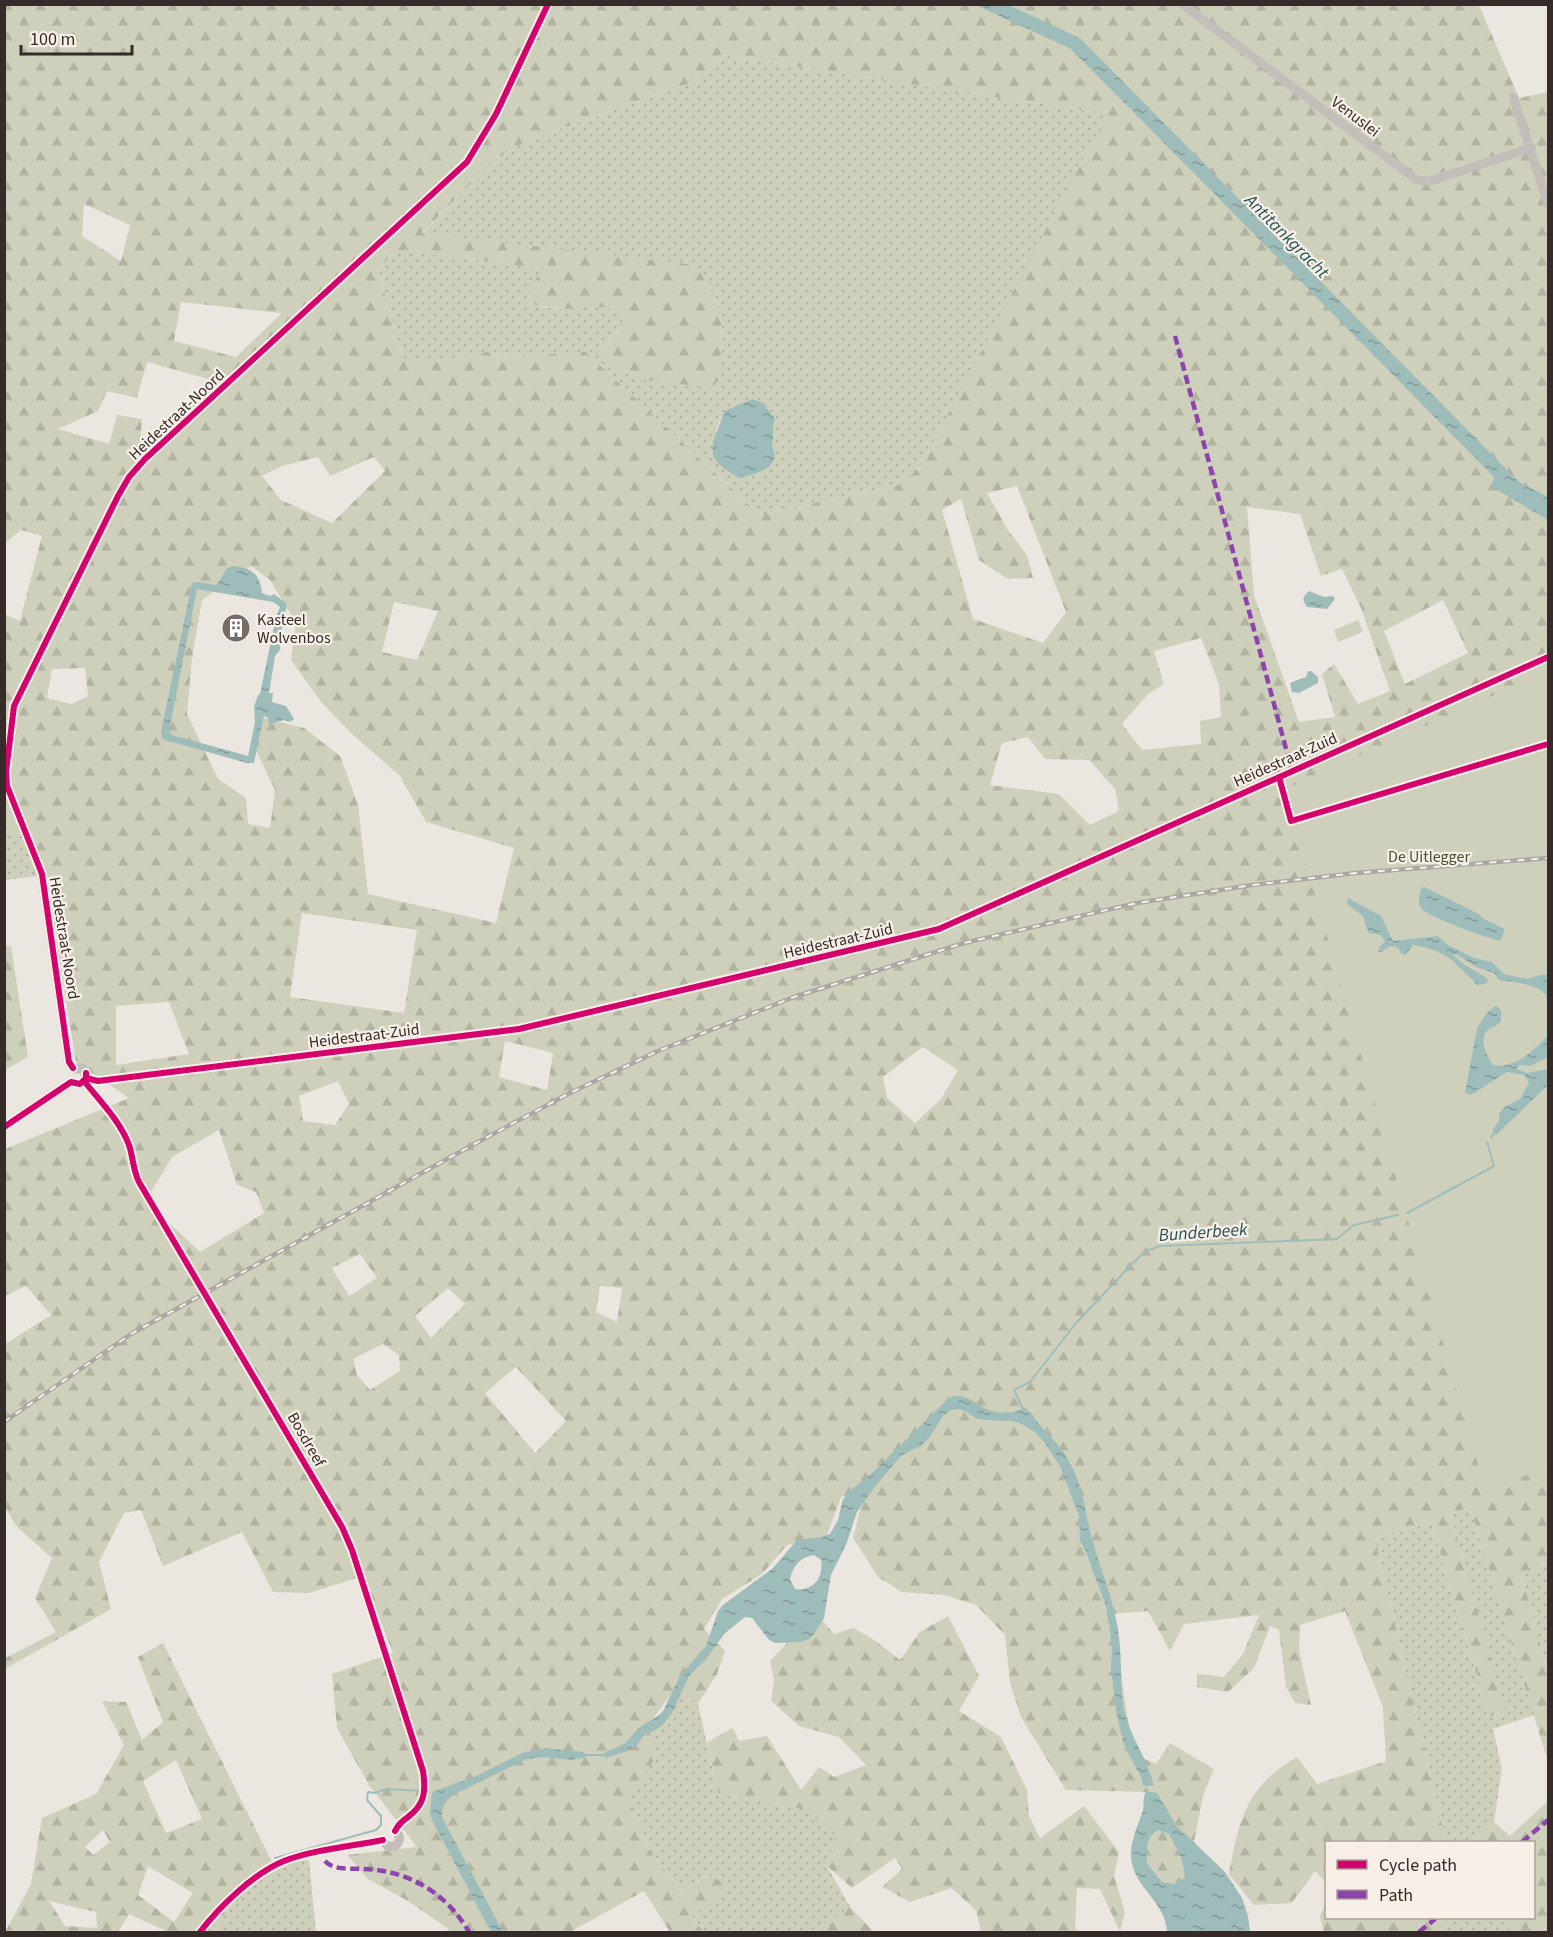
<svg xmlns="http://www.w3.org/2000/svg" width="1553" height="1937" font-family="'Source Sans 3',sans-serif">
<defs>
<pattern id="grass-dots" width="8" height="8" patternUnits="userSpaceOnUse" patternTransform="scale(1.5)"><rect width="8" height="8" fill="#ced0bb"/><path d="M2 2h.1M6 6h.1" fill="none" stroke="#b2b3a1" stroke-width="1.8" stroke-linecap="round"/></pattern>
<pattern id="forest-firs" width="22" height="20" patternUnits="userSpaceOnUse" patternTransform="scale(1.5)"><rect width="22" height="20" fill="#ced0bb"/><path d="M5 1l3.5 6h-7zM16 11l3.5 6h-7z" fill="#b2b3a1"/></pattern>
<pattern id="water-ripples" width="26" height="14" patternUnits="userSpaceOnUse" patternTransform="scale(1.5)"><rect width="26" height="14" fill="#9ebdba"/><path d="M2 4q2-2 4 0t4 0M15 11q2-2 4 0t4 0" fill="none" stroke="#829a97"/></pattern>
</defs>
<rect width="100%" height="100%" fill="#ece6e0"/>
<path fill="url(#grass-dots)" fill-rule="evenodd" d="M721 55 1108 114 920 467 901 484 760 515 586 352H569L525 357 487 352 434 362H404L378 269 390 256 403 250 542 269 525 303C538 305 553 310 567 309 593 309 601 299 625 318L620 329 601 352 713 388 721 371 722 309 696 265 422 234 493 161 529 140 693 82ZM763 403 775 419C772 429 774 437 772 446L774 451 773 462 759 473 746 477 718 463 716 430 724 411 739 406Z
M4 831 22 834 38 876 5 880Z
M1470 1507 1534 1715 1493 1729 1502 1769 1494 1822 1473 1842H1446L1375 1539 1431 1522 1489 1716 1505 1714 1451 1515Z
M1548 1562V1673L1522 1576Z
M681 1691 698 1704 718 1793 806 1810 836 1837 827 1866 850 1907 830 1923 807 1932H703L692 1916 730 1887 710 1875 681 1890 648 1848 628 1797 657 1755 649 1731C668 1727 674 1708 681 1691Z
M309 1860 316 1932H215L226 1910 273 1863Z
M1457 1918H1502L1511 1932H1440Z"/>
<path fill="url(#forest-firs)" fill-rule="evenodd" d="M5 5H1479L1519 98 1548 92V1562L1522 1576 1548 1673V1762L1470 1507 1451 1515 1506 1714 1489 1716 1431 1522 1375 1539 1446 1842H1326V1882L1315 1871 1292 1903 1254 1905 1229 1874C1239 1820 1246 1786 1297 1757L1317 1784 1386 1761 1383 1707 1345 1611 1300 1625 1299 1650 1311 1705 1295 1703 1286 1687 1279 1630 1270 1626 1254 1668 1228 1692 1197 1687V1674L1224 1677 1243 1654 1259 1615 1184 1624 1170 1651 1148 1611 1112 1614 1128 1722 1138 1756 1156 1764 1170 1743 1214 1769 1203 1796 1194 1842 1176 1825 1153 1792 1066 1790 1021 1717 1010 1683 1005 1635 976 1605 944 1595 902 1592 878 1577 853 1538 865 1490 841 1497 826 1538 787 1545 762 1574 722 1599 704 1629 725 1651 717 1674 698 1704 676 1688 647 1726 658 1755 628 1797 648 1848 681 1890 710 1875 731 1887 692 1916 703 1932H670L644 1891 570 1932H449L447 1928 408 1901 368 1879 347 1855 417 1847 369 1785 337 1728 332 1674 393 1653 363 1576 309 1593 273 1592 242 1532 163 1566 141 1510 124 1513 99 1562 111 1609 5 1669V1658L56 1632 35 1598 52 1558 16 1526 4 1505 5 1344 51 1315 26 1286 5 1296V1149L129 1098 76 1062 46 875 31 835 5 831V615L20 621 42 536 21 530 5 543 4 208 7 199H4ZM721 55 1107 114 920 467 901 484 760 515 586 352H569L525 357 487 352 434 362H404L378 269 390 256 404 250 541 269 524 303C538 305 553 309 566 309 592 310 601 299 624 318L620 329 601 352 617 369 639 379 713 388 721 372 722 309 696 265 422 233 493 161 529 140 693 82ZM84 204 130 225 121 261 82 236ZM181 302 281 313V314L236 357 174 341ZM147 362 212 380 154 433 140 442 142 419 117 415 109 444 58 429 98 411 107 391 137 398ZM318 457 330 476 374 457 385 471 332 523 281 500 262 476 282 466ZM1017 486 1066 612 1043 643 973 619 942 510 961 499 979 560 1008 579 1033 578 1027 555 1008 530 987 493ZM1247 507 1300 514 1321 576 1342 569 1361 608 1390 691 1358 704 1334 664 1322 674 1335 717 1299 722 1254 595ZM251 566 270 580 296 623 291 660 322 703 352 734 400 776 426 822 514 848 496 923 368 894 358 805 340 756 304 728 264 718 254 746 275 790 270 828 248 824 246 798 218 779 187 714 192 658 202 600ZM1443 600 1468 653 1405 684 1384 631ZM394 602 438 611 417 660 382 652ZM1201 638 1219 684 1221 717 1200 721 1201 744 1142 750 1122 724 1148 694 1164 684 1154 651ZM85 668 88 696 72 704 47 698 52 669ZM1028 737 1045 759 1089 760 1115 789 1119 811 1090 825 1059 794 990 785 1002 743ZM302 913 417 930 404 1013 290 997ZM169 1002 189 1054 116 1065V1006ZM505 1041 553 1053 547 1090 499 1077ZM923 1047 958 1070 941 1099 915 1123 887 1098 883 1077ZM338 1081 349 1104 335 1125 303 1121 299 1096ZM219 1130 237 1185 256 1192 264 1213 200 1252 167 1221 151 1192 172 1157ZM360 1254 377 1278 349 1296 332 1268ZM600 1286 622 1288 617 1322 596 1312ZM448 1288 465 1304 431 1338 415 1316ZM383 1344 399 1355 400 1371 370 1390 357 1375 353 1359ZM516 1367 566 1421 535 1453 485 1393Z
M5 946H11L28 1057 5 1070Z
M948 1616 979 1676 959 1711 1001 1737 1027 1790 1029 1816 1040 1838 1084 1806 1119 1852 1114 1876 1125 1912 1120 1932 1100 1889 1077 1888 1075 1927 1078 1932H981L976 1910 951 1888 910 1902 882 1887 902 1869 895 1858 852 1888 827 1866 836 1837 806 1810 718 1793 707 1742 733 1728 739 1741 767 1736 801 1790 819 1767 834 1777 866 1765 839 1737 799 1726 771 1701 774 1680 770 1661 790 1640 823 1621 834 1634 853 1628 873 1639 900 1660 920 1632Z
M163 1643 274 1866 226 1910 215 1932H168L129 1914 118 1932H5L31 1884 42 1818 96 1794 124 1745 102 1701 126 1702 142 1740 163 1722 138 1657ZM176 1760 202 1819 166 1833 143 1781ZM103 1830 110 1842 93 1855 85 1847ZM148 1866 193 1893 174 1922 138 1895ZM49 1901 96 1912 97 1928 65 1926Z
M1548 1801V1932H1511L1502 1918H1534V1842H1473L1494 1822 1510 1836Z
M1158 1830 1169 1834 1182 1860 1185 1877 1175 1884 1162 1882 1147 1863C1147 1849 1145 1838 1158 1830Z
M1326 1901V1918H1457L1440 1932H1324L1320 1916Z
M850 1907 874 1932H807L830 1923Z"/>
<path fill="#ced0bb" d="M1358 620 1363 632 1338 642 1334 630Z
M1548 671V1466L1486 1493 1285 789Z
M5 790 22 834 5 831Z"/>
<path fill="url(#water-ripples)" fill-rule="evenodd" d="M976 5H1009L1080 38 1519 482 1548 497V520L1490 486 1495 478 1071 49Z
M753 399 763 403 775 419C772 429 774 437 772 446 783 468 755 475 739 478 699 455 713 447 724 411Z
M234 566C253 568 260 575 262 593L270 596 274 594 287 604 281 633 280 650 275 656 269 693H273L272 702 286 706 294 719 290 722 284 720 269 724 268 718 264 716 254 763H247L165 740 162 737 161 732 192 583 196 582 217 585 227 568ZM197 589 273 602 280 607 276 617 260 694 258 695 254 707 255 722 248 756 172 735 169 731Z
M1309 591 1324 597 1333 596 1335 599 1327 609 1307 607 1303 600 1305 595Z
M1308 671H1311L1318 677V683L1299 693 1292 692 1290 683 1306 677Z
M1424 887 1479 914 1484 919 1505 929 1500 941C1484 937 1430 918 1421 908 1417 903 1420 895 1420 890Z
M1348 898 1381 916 1393 941 1438 936 1448 945 1474 958 1492 962 1504 974 1527 979 1540 975H1548V1011C1547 1006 1547 1000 1546 996 1541 984 1511 982 1499 980L1494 973 1476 967 1456 954 1454 955C1464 968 1480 971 1488 980L1486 984 1476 985C1473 978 1468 977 1463 971 1445 952 1439 951 1413 945L1406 955 1401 954 1399 949C1393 943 1387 947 1382 952H1378L1380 946 1385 942 1381 935 1368 933 1363 916 1347 904Z
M1495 1006H1497L1501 1011V1021C1498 1025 1494 1026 1489 1029 1477 1039 1487 1055 1493 1065 1514 1070 1536 1049 1548 1035V1057L1530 1066 1519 1065 1517 1069 1527 1073 1548 1069V1085L1496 1135 1493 1134V1129L1499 1121V1114L1503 1108 1520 1099 1529 1082 1524 1075 1507 1072 1471 1095 1465 1093 1477 1028 1486 1014Z
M956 1396C966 1396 970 1399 979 1405 995 1415 1008 1414 1026 1408 1039 1426 1058 1441 1069 1461 1081 1482 1084 1504 1089 1526 1097 1564 1115 1598 1119 1637 1122 1661 1120 1686 1124 1710 1130 1737 1148 1759 1154 1786H1143L1142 1779 1124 1745 1116 1711 1111 1669 1112 1645 1106 1606 1086 1552 1080 1541 1079 1516 1061 1468 1045 1443 1035 1432 1024 1425 1013 1421 984 1420 975 1418 969 1413 959 1409 951 1410 943 1416 929 1438 922 1445 901 1456 874 1488 857 1512 846 1545 831 1575 824 1618 814 1634 809 1639 800 1642 775 1643 769 1640 752 1618 745 1617 725 1633 706 1659 689 1676 672 1713 664 1724 655 1730 646 1733 637 1745 628 1751 605 1758 604 1753 624 1744 639 1728 659 1715 663 1711 680 1676 706 1646 718 1611 723 1605 773 1568 797 1540 821 1537 830 1534 838 1520 842 1502 846 1494 872 1473 950 1397ZM814 1555 821 1560C824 1577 813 1592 795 1589L790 1579C793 1566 800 1557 814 1555Z
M545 1748C558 1750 571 1750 584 1752L586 1757 572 1760 543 1757 527 1759 453 1795C445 1802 442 1806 442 1817L503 1932H491L432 1820 430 1813 432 1792 476 1776 522 1753Z
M1146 1791 1157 1793 1176 1825 1225 1872 1242 1898 1248 1916 1250 1932H1167C1166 1902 1134 1888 1131 1858 1130 1843 1137 1827 1142 1813 1145 1806 1142 1798 1146 1791ZM1158 1830 1169 1834 1182 1860 1185 1877 1175 1884 1162 1882 1147 1863C1147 1849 1145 1838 1158 1830Z"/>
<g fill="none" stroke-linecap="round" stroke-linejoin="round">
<path stroke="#9ebdba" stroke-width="2" d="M1491 1138 1493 1134
M1407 1213 1494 1166 1487 1142
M1023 1409 1014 1390 1030 1382 1076 1323 1131 1265 1144 1252 1160 1246 1337 1239 1354 1225 1398 1215
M586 1755H603
M275 1858 376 1830 381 1825V1816L367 1800 368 1792 375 1793 386 1789 421 1791"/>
<path stroke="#c4beba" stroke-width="9" d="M1182 4 1417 180 1430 181 1531 148
M1513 97 1548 204
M86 1078 98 1081 519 1029 939 929 1548 657
M84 1081C100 1101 120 1121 129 1145 133 1157 133 1170 139 1182L342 1527 352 1550 423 1771C426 1792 425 1804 408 1817 402 1821 398 1825 395 1831
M383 1840 388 1847 395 1846C401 1841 401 1836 395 1831
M200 1932C219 1907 254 1873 284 1861 311 1850 353 1846 383 1840"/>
<path stroke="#c4beba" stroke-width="10" d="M73 1068 69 1062 42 874 7 786 6 772 14 706 118 496 129 477 145 459 467 162 496 114 548 4
M4 1127 71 1082 80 1084 84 1081 86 1073 83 1069 73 1068"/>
<g stroke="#aca7a4" stroke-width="4.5">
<path id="rail" d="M4 1422 131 1334 467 1148 566 1095 658 1051 794 997 964 943 1137 903 1252 885 1356 873 1548 858"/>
</g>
<use href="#rail" stroke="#f8f0e8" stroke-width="2" stroke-dasharray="7" stroke-linecap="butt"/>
<path stroke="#8e44ad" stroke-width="4.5" stroke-dasharray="9 4.5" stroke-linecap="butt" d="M1175 336 1292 771
M1522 1842 1548 1820
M325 1861C334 1871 352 1868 365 1869 410 1871 447 1894 469 1932
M1419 1932 1436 1918"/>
<g stroke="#f8f0e8" stroke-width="10">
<path id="cycleway" d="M1279 777 1291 821 1548 744
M73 1068 69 1062 42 874 7 786 6 772 14 706 118 496 129 477 145 459 467 162 496 114 548 4
M86 1078 98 1081 519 1029 939 929 1548 657
M84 1081C100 1101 120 1121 129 1145 133 1157 133 1170 139 1182L342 1527 352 1550 423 1771C426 1792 425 1804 408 1817 402 1821 398 1825 395 1831
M4 1127 71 1082 80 1084 86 1078V1073
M200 1932C219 1907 254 1873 284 1861 311 1850 353 1846 383 1840"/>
</g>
<use href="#cycleway" stroke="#d6006c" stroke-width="6"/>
</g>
<defs>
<g id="building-disc" transform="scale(1.5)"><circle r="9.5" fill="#756c68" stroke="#f8f0e8"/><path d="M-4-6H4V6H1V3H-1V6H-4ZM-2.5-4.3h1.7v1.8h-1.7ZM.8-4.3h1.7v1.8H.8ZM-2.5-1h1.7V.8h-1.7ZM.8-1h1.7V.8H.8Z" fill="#fff"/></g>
</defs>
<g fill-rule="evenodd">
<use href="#building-disc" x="236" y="628"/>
</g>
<g text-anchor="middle" stroke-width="4.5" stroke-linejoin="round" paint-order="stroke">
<g font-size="16" fill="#352b28" stroke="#f8f0e8">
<text transform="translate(1356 116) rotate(37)" y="6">Venuslei</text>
<text transform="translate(176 414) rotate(-43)" y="6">Heidestraat-Noord</text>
<text transform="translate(1285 759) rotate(-24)" y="6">Heidestraat-Zuid</text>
<text transform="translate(65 938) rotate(81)" y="6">Heidestraat-Noord</text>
<text transform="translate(838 940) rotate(-13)" y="6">Heidestraat-Zuid</text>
<text transform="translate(364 1035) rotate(-7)" y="6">Heidestraat-Zuid</text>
<text transform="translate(307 1439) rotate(60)" y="6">Bosdreef</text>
</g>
<g font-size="16" fill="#352b28" stroke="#f8f0e8" text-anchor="start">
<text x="257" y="625">Kasteel<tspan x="257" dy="18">Wolvenbos</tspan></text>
</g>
<g font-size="16" fill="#47512e" stroke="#f8f0e8">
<text x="1429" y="862">De Uitlegger</text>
</g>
<g font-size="18" font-style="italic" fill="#215353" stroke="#f8f0e8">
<text transform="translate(1287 236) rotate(45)" y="6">Antitankgracht</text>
<text transform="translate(1203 1232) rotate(-4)" y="6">Bunderbeek</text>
</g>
</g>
<rect width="1553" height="1937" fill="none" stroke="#352b28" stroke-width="12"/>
<rect x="1325" y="1841" width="210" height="78" fill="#f8f0e8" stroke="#aaa19b" stroke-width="1.5"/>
<rect x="1337" y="1860" width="30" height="9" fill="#d6006c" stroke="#aaa19b" stroke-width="1.5"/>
<text x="1379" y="1871" font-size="18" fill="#352b28">Cycle path</text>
<rect x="1337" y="1890" width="30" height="9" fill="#8e44ad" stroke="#aaa19b" stroke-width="1.5"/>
<text x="1379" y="1901" font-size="18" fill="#352b28">Path</text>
<path d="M21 45v9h111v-9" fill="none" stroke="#352b28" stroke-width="3"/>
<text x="30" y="45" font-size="18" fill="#352b28" stroke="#f8f0e8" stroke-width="4.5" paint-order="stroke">100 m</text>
</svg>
